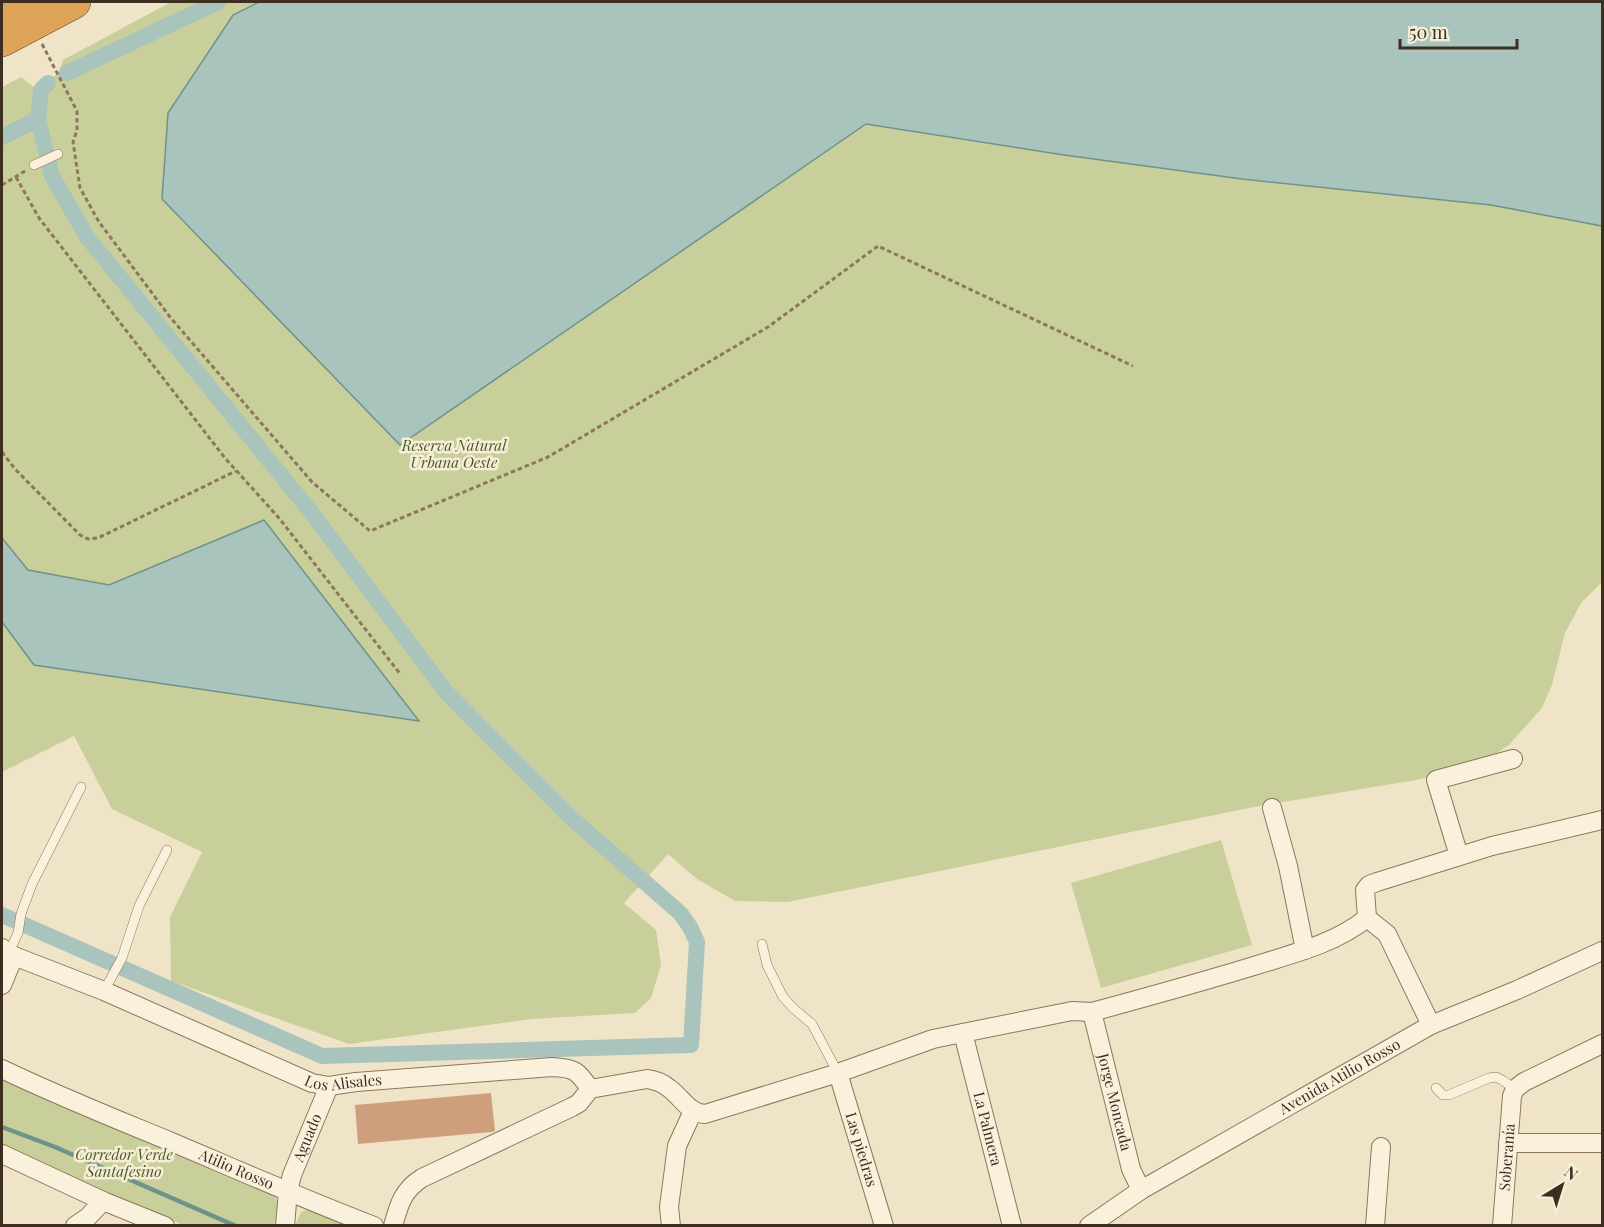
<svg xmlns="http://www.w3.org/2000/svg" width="1604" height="1227" font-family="'Playfair Display',serif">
<rect width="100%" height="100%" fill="#f0e4c8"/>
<path fill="#c9cf9b" d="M171 2H1602V582L1581 603 1565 633 1552 685 1542 708 1510 744 1487 760 1457 770 1416 780 1254 807 788 902 735 901 697 879 668 854 624 903 656 930 661 965 651 998 635 1013 532 1019 349 1044 171 981 170 917 202 852 112 809 74 736 2 772V87L21 77 34 87 58 74 63 60Z
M1221 840 1252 945 1101 988 1071 883Z
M2 1074 270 1190C282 1203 278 1210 274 1225H183L115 1197 2 1144Z
M311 1208 361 1226H295L301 1212Z"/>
<path fill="#a9c4bc" stroke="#6f938a" stroke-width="1.5" d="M259 2H1602V226L1491 205 1242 179 1064 155 866 124 400 445 162 199 168 113 233 15Z
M264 520 419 721 34 665 2 622V538L28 570 109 585Z"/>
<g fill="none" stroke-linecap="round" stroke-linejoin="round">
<path stroke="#6f938a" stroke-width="4.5" d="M2 1127 55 1147 236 1226"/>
<path stroke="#a9c4bc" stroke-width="16" d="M67 73 218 2
M2 137 38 119
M2 915 322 1056 691 1045 697 942 690 927 680 913 569 816 447 693 307 507 87 237 52 176 38 119 41 90 48 83"/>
</g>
<path fill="#cf9f7d" d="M491 1093 495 1131 492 1132 358 1144 355 1105Z"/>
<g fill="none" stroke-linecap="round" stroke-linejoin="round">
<g stroke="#8d765c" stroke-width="10">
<path id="lane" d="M34 165 58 154
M762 944 767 965 783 997 793 1008 812 1024 838 1073
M9 952 18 933 21 914 32 884 81 787
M104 991 122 958 139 906 167 850
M1436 1088 1443 1095H1449L1489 1078 1496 1077 1502 1080 1515 1089"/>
</g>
<g stroke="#8d765c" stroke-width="20">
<g id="street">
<path d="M1272 808 1288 866 1305 950"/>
<path d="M1459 856 1436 780 1513 759"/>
<path d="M1367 918 1365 890 1369 885 1377 882 1492 846 1602 820"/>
<path d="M1367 918 1387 934 1431 1025"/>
<path id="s1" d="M2 948 14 956 104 991 312 1083 329 1086 356 1082 552 1067C575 1068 578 1071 590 1089L647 1079C656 1080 663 1083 670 1089 681 1097 690 1114 705 1114L838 1073 933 1039 1072 1011 1092 1012C1147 997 1202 982 1257 965 1295 953 1336 943 1367 918"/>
<path d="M2 985 14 956"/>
<path id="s2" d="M1092 1012 1131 1169 1141 1190"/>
<path id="s3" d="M963 1033 1012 1226"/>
<path id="s4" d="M2 1069C58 1096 116 1119 174 1143 240 1171 306 1200 374 1226"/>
<path id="s5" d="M838 1073 884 1226"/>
<path d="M1508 1143H1602"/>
<path d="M2 1154 103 1201 165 1226"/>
<path d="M75 1226 88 1217 103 1201"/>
<path id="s6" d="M285 1226 288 1191 292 1175 329 1086"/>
<path d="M393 1226C399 1204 403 1190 422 1178L572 1107 579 1103 590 1089"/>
<path d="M671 1226 669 1207 677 1146 693 1111"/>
<path id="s7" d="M1089 1226 1141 1190 1431 1025 1517 990 1602 951"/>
<path d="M1375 1226 1381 1147"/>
<path id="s8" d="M1502 1226 1512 1096 1515 1089 1524 1082 1602 1044"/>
</g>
</g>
<g stroke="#5b4430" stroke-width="34">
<path id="highway" d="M2 12 20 2
M2 40 74 2"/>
</g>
<path stroke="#8d765c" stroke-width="3" stroke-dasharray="4.5 3" stroke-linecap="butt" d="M42 44 77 111V130L73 142 80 188 99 222 170 317 312 482 370 531 548 457 768 327 878 246 1133 366
M16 177 39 218 225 458 279 518 401 675
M2 185 25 171
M2 452 15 469 80 535 88 539 98 538 236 471"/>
<use href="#lane" stroke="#faf1dc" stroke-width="9"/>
<use href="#street" stroke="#faf1dc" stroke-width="18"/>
<use href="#highway" stroke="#e0a458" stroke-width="33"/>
</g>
<g text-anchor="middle" stroke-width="5" stroke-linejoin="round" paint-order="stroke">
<g font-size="15" font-style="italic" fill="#4d5a26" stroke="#f7eed8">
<text x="454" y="451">Reserva Natural<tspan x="454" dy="17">Urbana Oeste</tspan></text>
<text x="124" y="1160">Corredor Verde<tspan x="124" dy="17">Santafesino</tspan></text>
</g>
<g font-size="15" fill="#3d2e20" stroke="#f7eed8">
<text dy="5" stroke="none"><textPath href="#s7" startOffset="292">Avenida Atilio Rosso</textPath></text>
<text dy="5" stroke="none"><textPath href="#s1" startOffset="370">Los Alisales</textPath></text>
<text dy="5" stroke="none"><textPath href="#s2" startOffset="93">Jorge Moncada</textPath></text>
<text dy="5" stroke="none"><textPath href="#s3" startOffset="99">La Palmera</textPath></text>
<text dy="5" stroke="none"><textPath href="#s6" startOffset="92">Aguado</textPath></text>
<text dy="5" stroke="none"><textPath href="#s5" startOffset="80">Las piedras</textPath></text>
<text dy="5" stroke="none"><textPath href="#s8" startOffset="69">Soberanía</textPath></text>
<text dy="5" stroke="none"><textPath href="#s4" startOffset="255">Atilio Rosso</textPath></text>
</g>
</g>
<rect width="1604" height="1227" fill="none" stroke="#3d2e20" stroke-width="6"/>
<g transform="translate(1562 1185) rotate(38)" stroke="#f7eed8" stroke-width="4.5" paint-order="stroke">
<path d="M0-4.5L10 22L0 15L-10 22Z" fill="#3d2e20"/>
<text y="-9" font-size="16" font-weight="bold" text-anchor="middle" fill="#3d2e20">N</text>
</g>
<path d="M1400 39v9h117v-9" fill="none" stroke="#3d2e20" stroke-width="3"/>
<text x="1409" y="39" font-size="18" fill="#3d2e20" stroke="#f7eed8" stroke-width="4.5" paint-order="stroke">50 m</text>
</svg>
